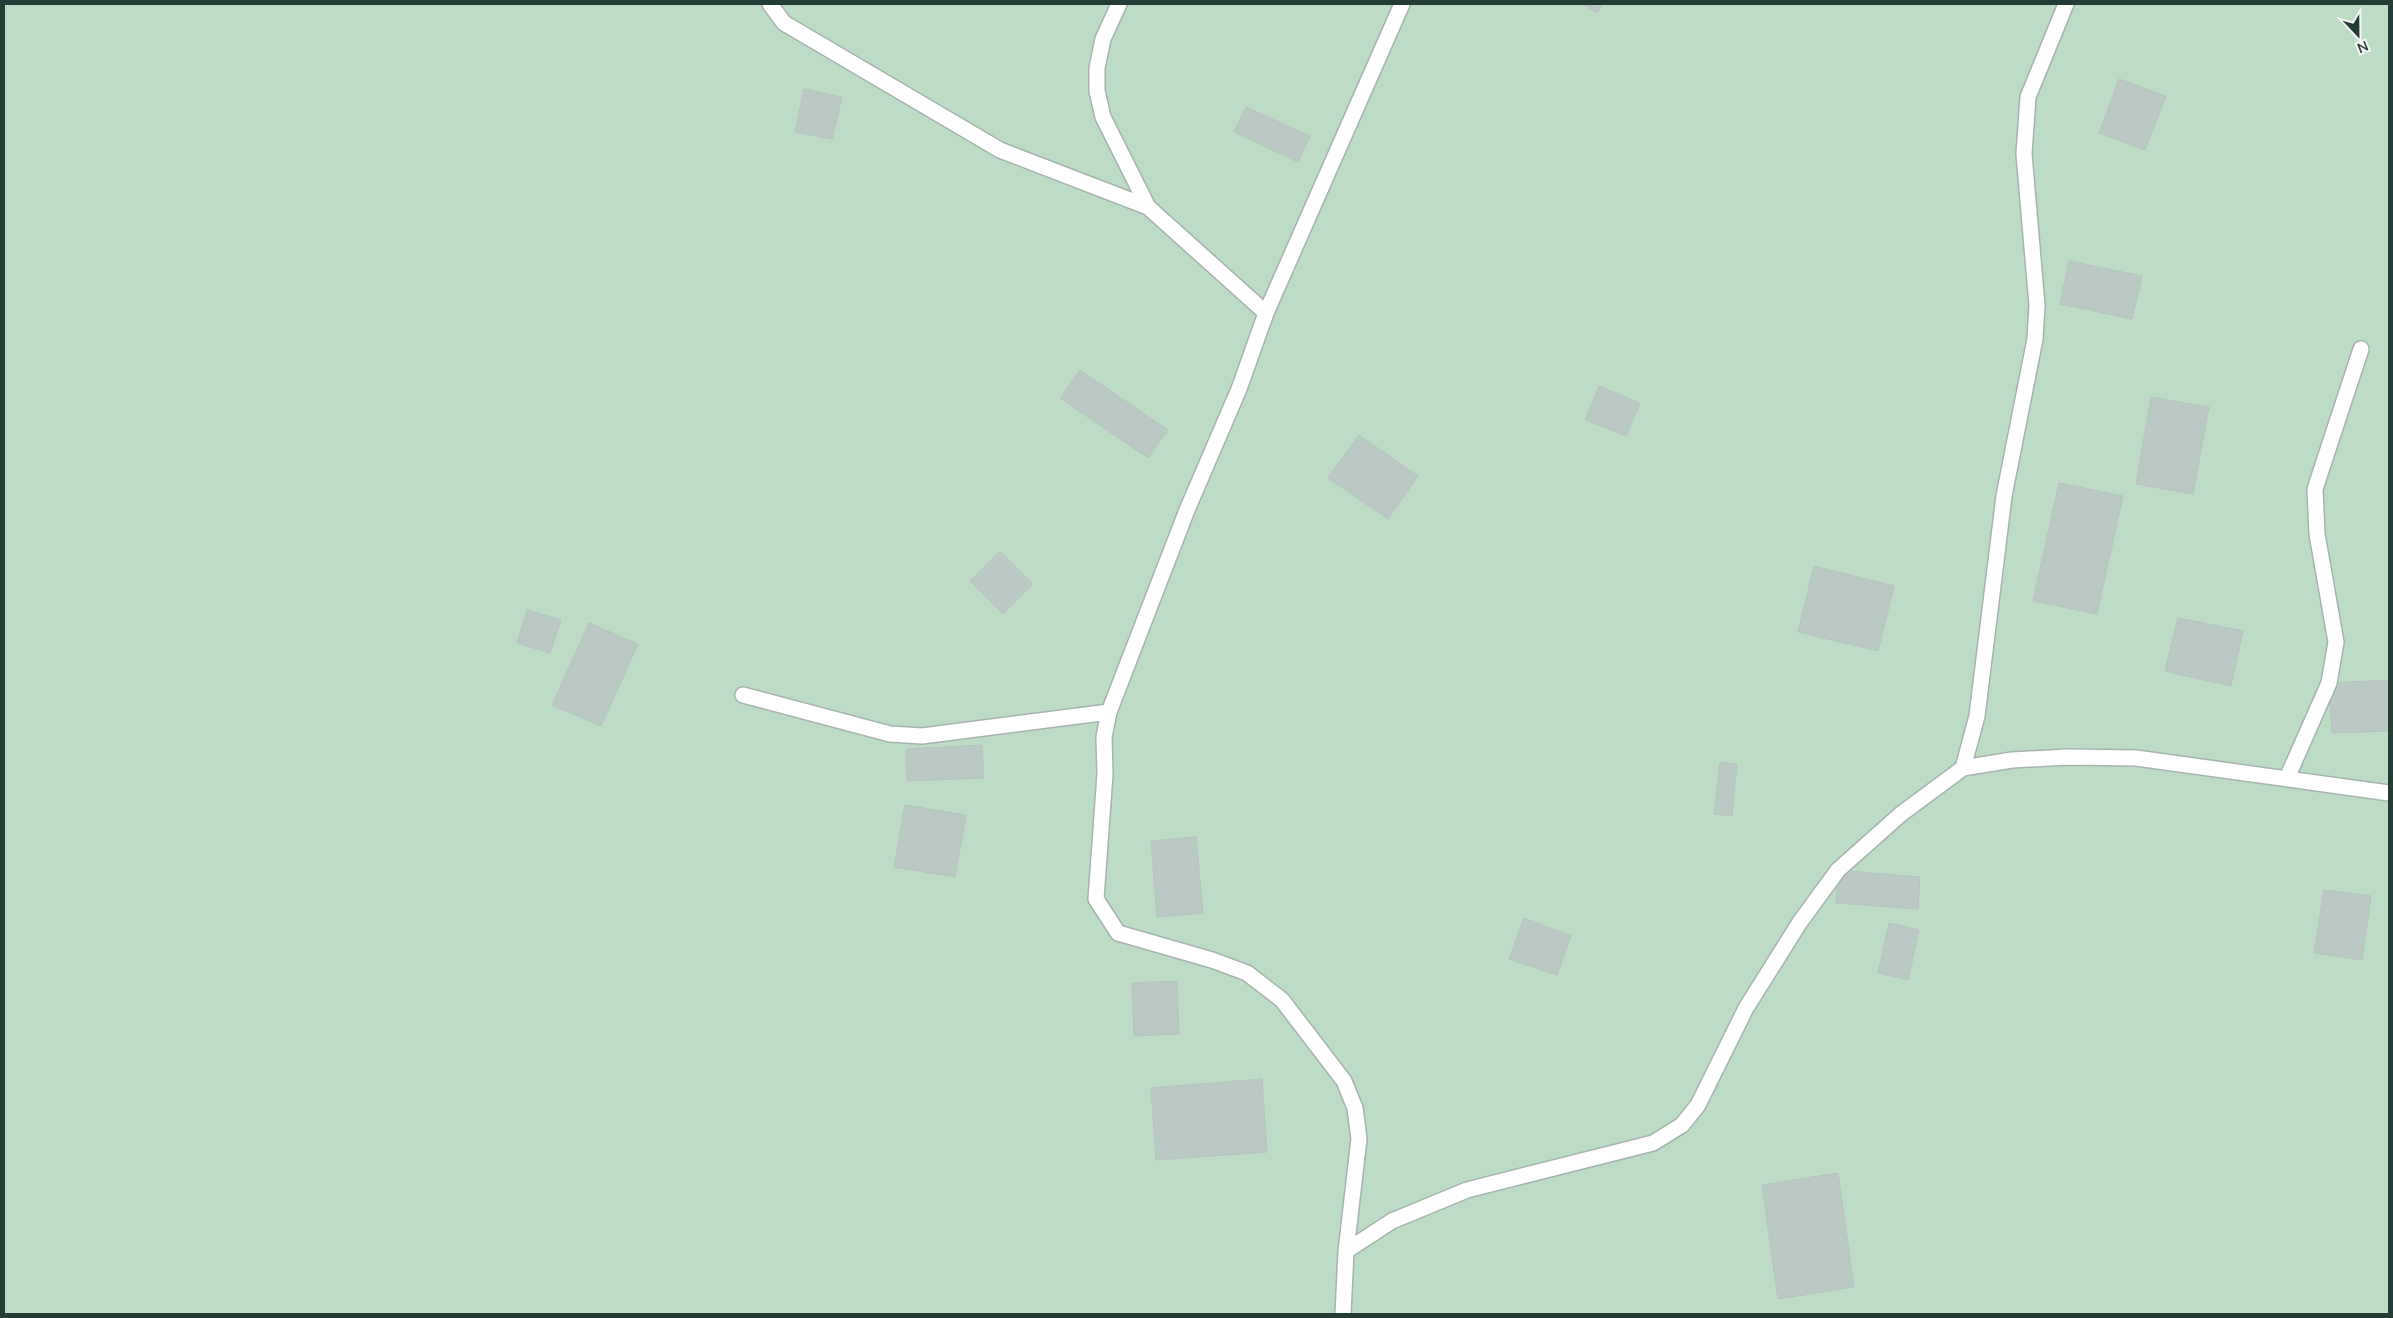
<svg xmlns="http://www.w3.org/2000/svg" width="2393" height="1318" font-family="'Nunito Sans',sans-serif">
<rect width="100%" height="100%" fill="#e3ece8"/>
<path fill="#bddcc5" d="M4 4H2389V1314H4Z"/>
<path fill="#bbc9c4" stroke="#b5c5bf" d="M1582 4H1603L1597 13Z
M2119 79 2166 96 2145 150 2099 133Z
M804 89 842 97 832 139 795 132Z
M1246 107 1310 136 1298 162 1234 132Z
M2069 261 2142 276 2132 319 2060 304Z
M1080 370 1168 430 1148 458 1060 398Z
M1599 386 1640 403 1626 436 1585 420Z
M2151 397 2209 407 2193 494 2136 484Z
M1359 435 1418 476 1388 519 1328 478Z
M2059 483 2123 496 2097 614 2033 601Z
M1000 551 1033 584 1003 614 970 581Z
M1814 566 1894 586 1878 651 1798 632Z
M527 610 561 620 550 653 517 643Z
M2178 618 2243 631 2231 686 2165 671Z
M589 623 638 644 601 726 552 705Z
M2389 680V731L2332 733 2329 683Z
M982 745 984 778 907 781 906 749Z
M1720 762 1737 764 1732 816 1714 814Z
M905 805 966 815 955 877 894 867Z
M1196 837 1203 913 1157 917 1151 841Z
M1838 870 1920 877 1918 909 1836 903Z
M2324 890 2371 896 2362 960 2314 953Z
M1524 918 1571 936 1557 975 1509 959Z
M1889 923 1919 930 1908 980 1878 973Z
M1177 981 1179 1034 1134 1036 1132 983Z
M1262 1079 1267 1152 1156 1160 1151 1088Z
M1838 1173 1854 1287 1778 1299 1762 1185Z"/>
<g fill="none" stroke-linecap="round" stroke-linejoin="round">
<g stroke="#a6b4af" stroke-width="18">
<path id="minor" d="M770 4 784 23 1000 150 1148 207
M1119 4 1103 39 1097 68V91L1103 117 1148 207 1266 313 1239 389 1187 510 1109 712 1104 737 1105 774 1096 899 1118 933 1212 960 1247 973 1282 1000 1344 1081 1355 1108 1359 1139 1346 1251 1343 1314
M1266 313 1402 4
M743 695 890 734 922 736 1109 712
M1963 768 1977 716 2004 496 2035 339 2037 305 2024 154 2028 97 2066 4
M2287 778 2329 683 2336 642 2317 534 2315 489 2361 349
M1346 1251 1392 1221 1467 1190 1653 1143 1682 1125 1698 1105 1746 1008 1800 922 1838 870 1901 814 1963 768 2012 760 2067 757 2136 758 2389 793"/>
</g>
<use href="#minor" stroke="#fff" stroke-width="15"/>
</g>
<rect width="2393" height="1318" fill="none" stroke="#233c36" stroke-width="10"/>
<g transform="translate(2358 35) rotate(158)" stroke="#f3f8f6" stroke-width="4" paint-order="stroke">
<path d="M0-4L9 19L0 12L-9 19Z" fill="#233c36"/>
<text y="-8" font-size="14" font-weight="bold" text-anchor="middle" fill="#233c36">N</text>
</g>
</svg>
